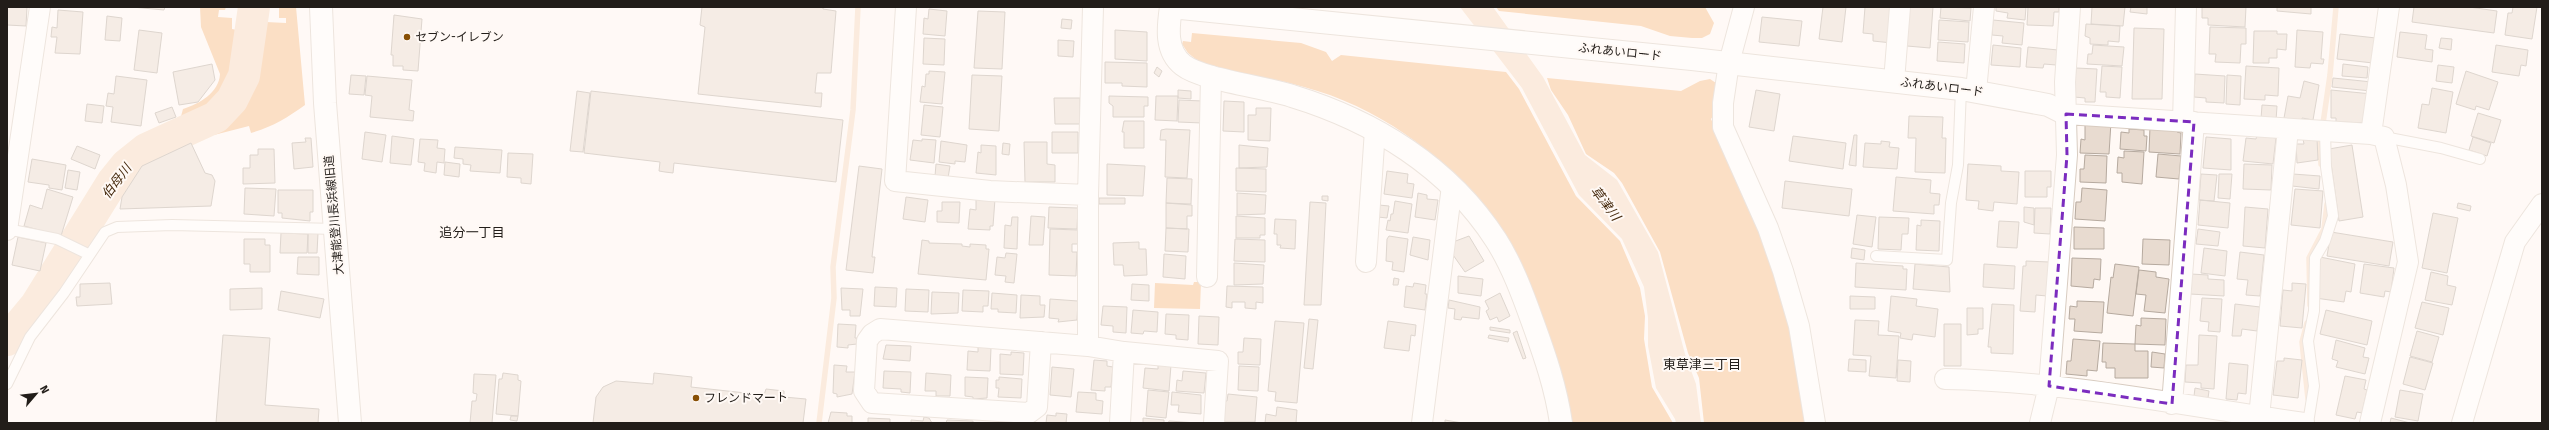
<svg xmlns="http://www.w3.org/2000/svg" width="2549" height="430" font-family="'Fira Sans','Noto Sans JP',sans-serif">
<rect width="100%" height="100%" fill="#fff9f5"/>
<path fill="#f6be8b" d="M200 7H226L225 10H219L218 17 232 18V29L237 30C233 56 233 90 208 106 200 112 189 116 180 120L183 109C199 104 219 93 220 74L201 27Z
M279 7H296L305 105C287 118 272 127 251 133L249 126 214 135C259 106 259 70 266 22L286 23V18H279Z
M1496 7H1705L1714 23 1710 34 1702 38H1692L1670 36 1641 26 1499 11Z
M1192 33 1301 43 1326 52 1332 61 1341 55 1506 72 1519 89 1576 196 1620 241 1640 288 1645 316 1644 339 1652 387 1673 423H1571L1485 209C1440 152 1376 106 1304 87 1269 77 1233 73 1198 61L1188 53 1182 44 1183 41 1191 42Z
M1547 78 1681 91 1700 81 1710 79 1716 83 1714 115 1711 119 1770 255 1790 327 1805 423H1704L1699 378 1688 353 1660 252 1622 183 1614 173 1586 154 1568 115 1551 90Z
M1194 282H1201L1200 309 1154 308 1155 283 1193 285Z"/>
<path fill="#f6dac0" d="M1460 7H1493L1543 77 1585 155 1617 180 1658 252 1685 354 1696 384 1701 423H1676L1675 419 1656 388 1648 346V318L1644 287 1622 239 1579 195 1522 88Z"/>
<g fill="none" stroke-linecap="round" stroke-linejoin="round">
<path stroke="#f6dac0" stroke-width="5.5" d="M2321 164 2320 144 2330 75 2336 7
M2310 305 2309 258 2324 229 2327 204
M2307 323 2302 342 2308 399
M819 423 834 298 833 267 853 110 858 7"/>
<path stroke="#f6dac0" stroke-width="32" d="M7 340 36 305 113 181 126 165 146 149 216 117 232 100 244 76 254 7"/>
</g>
<path fill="#e8dbd0" stroke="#b6aa9f" d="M7 7H27L26 26 7 25Z
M132 7H165L164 10Z
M702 7H823V9L836 11 831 73H817L815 93H822L821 107 698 94 705 27 700 25Z
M1823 7H1846L1842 42 1819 39Z
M1865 7H1894L1892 43 1873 41V34L1863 33Z
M1908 7H1933L1930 48 1907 46Z
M1941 7 1971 8 1970 21 1940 18Z
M1996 7H2026L2025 20 2007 18 2008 13 1996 11Z
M2028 7H2059V12H2054L2053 26 2027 25Z
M2092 7H2125L2123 26 2091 24Z
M2131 7H2147V14L2130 12Z
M2202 7H2246L2245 27 2208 25V18H2202Z
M2277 7H2311V14L2277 11Z
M2414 7H2469L2497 11 2494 33 2412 22Z
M2513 7H2537L2532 39 2505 35 2508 13H2512Z
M929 9 947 11 945 36 923 34 924 18 928 19Z
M58 10 83 12 80 54 55 53 57 37H51L52 27 57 28Z
M978 11 1005 12 1002 69 974 68Z
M394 15 422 19 418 71 403 70V66H393V55H391Z
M107 16 122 18 120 41 105 40Z
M1762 17 1802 21 1799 46 1759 42Z
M1062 19 1072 20 1071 29 1061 28Z
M1939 20 1969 22 1968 42 1938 40Z
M1993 20 2024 23 2022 45 2002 43 2003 36 1992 35Z
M2086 24 2120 26 2119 42 2108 41V45L2090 44V38L2085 36Z
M2210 27 2246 28V44H2241L2240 63 2215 62 2216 54H2209Z
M2134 28 2164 29 2162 99H2132Z
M139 30 162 33 157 73 134 70Z
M1115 30 1147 32V61L1115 59Z
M2297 30 2323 32 2321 59H2324L2323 64 2311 63 2310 68 2295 67Z
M2254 31H2277V34H2287L2286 50 2277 49V58H2269V63H2253Z
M2400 32 2427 35 2425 49 2433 50 2432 62 2397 57Z
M2340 34 2376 38 2373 63 2337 59Z
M924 38 945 39 944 65 923 64Z
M2441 38 2452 39 2451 50 2439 48Z
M1058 40 1074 41 1073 57 1058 56Z
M1938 42 1965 44 1964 63 1937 61Z
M1993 45 2021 48 2020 67 1991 65Z
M2093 45 2124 47 2122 66 2087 64 2088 54H2092Z
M2496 45 2528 50 2526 66 2521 65 2519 76 2492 72Z
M2028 47 2058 50 2056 65 2044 64 2043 68 2026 67Z
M1105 62 1147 63V87L1122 86V83H1105Z
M212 64 215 80 198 102 179 105 173 72Z
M2343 64 2368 67 2367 78 2342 76Z
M2438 65 2454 67 2452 83 2436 81Z
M2102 66 2122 67 2120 98 2106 97V92H2100Z
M2246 66 2279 68 2278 96 2265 95V100L2244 99Z
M1157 67 1162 71 1159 77 1154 73Z
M2076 68 2097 69 2095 102H2085V98L2074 97Z
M929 71 945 72 942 104 920 102 922 86 925 87 926 74H929Z
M2466 71 2498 82 2489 110 2476 106 2475 110 2456 104Z
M2195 74 2225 76 2224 103 2206 102V98L2194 97Z
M351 75 366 76 364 95 349 94Z
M972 75 1002 76 999 131 969 129Z
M2227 75 2241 76 2240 105 2226 104Z
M116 76 147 80 141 126 111 122 113 107 106 106 108 93 114 94Z
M367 76 412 80 409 110 414 111 413 121 370 117 372 96 365 95Z
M2333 78 2372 82 2371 91 2332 87Z
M2304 81 2319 85 2313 120 2302 118V121L2284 118 2288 96 2300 98Z
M2432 88 2453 92 2446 133 2418 128 2422 104 2429 105Z
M1178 90 1191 91V99L1178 98Z
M1756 90 1780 94 1774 131 1749 127Z
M2331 90 2372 94 2369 123 2336 122V118H2331Z
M577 91 590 93 583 152 570 151Z
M591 91 843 120 836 182 674 163 673 173 665 172 659 171 660 162 584 153Z
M1109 96 1148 97V106H1144V117H1113V106L1109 103Z
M1156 96H1178L1177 121 1155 120Z
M1054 98H1080V124H1055Z
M1179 100 1203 101 1202 123 1178 122Z
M1224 101 1244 102V132L1223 131Z
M87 104 104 106 102 123 85 121Z
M924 105 943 107 940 137 921 135Z
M2262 105 2277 106 2276 121 2261 119Z
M172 107 176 117 159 123 155 113Z
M1256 108H1271L1270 141 1248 140V115H1256Z
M2478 113 2501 120 2494 143 2471 136Z
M1909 116 1943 117 1942 138H1946L1945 173 1915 172 1916 138H1908Z
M2085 120 2111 122 2109 154 2080 153 2081 139 2085 140Z
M1124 121H1144V148H1124V132H1122Z
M2150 127 2177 128V132L2181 133 2180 154 2149 152Z
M1166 129 1190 130 1187 178 1165 177 1166 140H1160L1161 130Z
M2129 129 2144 130V136H2147L2146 151 2120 149 2121 132 2129 133Z
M365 132 386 135 382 162 362 159Z
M1052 132H1078V153H1052Z
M1854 135H1857L1856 166 1849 165Z
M2257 135 2276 138 2273 164 2243 161 2246 138 2256 139Z
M392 136 414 139 411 165 390 163Z
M1793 136 1846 143 1843 169 1789 161Z
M2206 137 2231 139V170L2203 168Z
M2473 137 2491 143 2487 156 2469 150Z
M305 138H311L313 167 294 169 292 143 306 142Z
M2317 138 2318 160 2297 163 2296 144H2304L2303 139Z
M420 139 438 140 437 148 445 149 444 163 437 162 436 173 424 171 425 163 418 162Z
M922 139 936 140 934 163 910 160 913 140 922 141Z
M941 141 967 145 965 162 955 161V164L939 162Z
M1881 141 1890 142 1889 147 1899 148 1897 169 1863 167 1865 143 1881 144Z
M1024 142H1047V164L1055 165V182H1025Z
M191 143 205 173 212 175 215 181 211 206 120 209 122 197 142 166Z
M1003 143 1010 144 1009 155 1002 154Z
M981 145 996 146V175L976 173 978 152 981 153Z
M1239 145 1268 148 1267 167 1239 168Z
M2352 145 2363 217 2339 221 2329 149Z
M77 146 100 155 95 169 71 159Z
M455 147 502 150 500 173 470 171 471 165 463 164V159L454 158Z
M258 149H274L275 183 243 184V168H250V155H258Z
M2124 151 2144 152 2142 184 2122 182V173H2117L2118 157 2124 158Z
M508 153 533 154 531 184 521 183V178L507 177Z
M2158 154 2181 156 2179 179 2156 177Z
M2085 155 2107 156 2106 183 2080 182V169H2084Z
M32 159 66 165 62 190 49 188V185L28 182Z
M445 162 460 164 459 177 444 175Z
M936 164 950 166 948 178 935 176Z
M1107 164 1145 166 1143 196 1107 195Z
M1968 164 2001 166V171L2019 172 2017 204 1994 202 1993 211 1978 209 1979 201 1966 200Z
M2244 164 2272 165 2271 190 2243 189Z
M859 166 882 169 872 257H875L873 273 846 270Z
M1236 168 1266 169V192L1236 191Z
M68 170 80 172 77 190 65 188Z
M1387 171 1408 174 1407 183 1414 184 1412 198 1384 194Z
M2025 171H2051V187H2047V197H2025Z
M2201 174 2217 175 2214 201 2199 200Z
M2219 174H2232L2230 199 2218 198Z
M2293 174 2320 176 2319 189 2292 186Z
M1896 177 1931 180 1930 193 1940 194 1939 205H1934V214L1893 211Z
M1167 178 1192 179 1191 204 1166 203Z
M1785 181 1852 189 1849 216 1782 208Z
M245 188 276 189 274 216 244 214Z
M2082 188 2107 190 2105 221 2075 219 2076 202H2081Z
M47 189 73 197 61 236 24 226 30 205 42 209Z
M2295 189 2323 191 2320 228 2291 225Z
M278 190H313V212H310V221L282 218V213H278Z
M1237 193 1266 195 1265 214 1237 215Z
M1418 193 1427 195V199L1438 200 1435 220 1415 217Z
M1322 196H1328V201L1322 200Z
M906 197 928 200 925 222 903 219Z
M976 198 995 199 993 226H990V230L968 229 970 209 976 210Z
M1099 198H1125V204H1099Z
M2200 200 2230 203 2228 228 2198 225Z
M1395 201 1412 204 1408 233 1386 230 1388 220 1390 221 1391 214H1393Z
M942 202H960L959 223 937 222V211H942Z
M1310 202 1326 203 1321 305H1304Z
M1166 203 1192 205V216H1187V229L1166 228Z
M2458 203 2471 206 2470 211 2457 208Z
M1379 205 1389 206 1387 218 1378 217Z
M1049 207 1078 208 1077 229 1048 228Z
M2024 207 2034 208V225L2024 222Z
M2245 207 2268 209 2265 248 2243 246Z
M2035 208H2051L2050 234 2034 233Z
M2433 213 2458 218 2447 273 2422 268Z
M1857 215 1876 217 1872 247 1853 244Z
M1031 216 1045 217 1043 245H1029Z
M1236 216 1265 218V235H1260V238H1236Z
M1012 217H1018L1017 249 1004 248 1005 225 1011 226Z
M1879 217 1909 218 1908 234H1902L1901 250 1878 249Z
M1275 219 1296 220 1295 249 1280 248 1281 245H1277V234H1274Z
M1921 220 1940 221 1939 251 1916 250 1917 225 1921 226Z
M1999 221 2019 222 2017 248 1997 247Z
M2074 227 2104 228V249H2074Z
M1166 228 1189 229 1188 252 1165 251Z
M1050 229 1078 230V244H1072V252H1077L1076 276 1049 275Z
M2198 229 2220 232 2218 246 2196 244Z
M2331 232 2393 242 2389 266 2327 256Z
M281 233 308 234 307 253H280Z
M308 233H318L317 253H308Z
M1389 236 1408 239 1404 272 1392 270 1393 262 1386 261 1387 239Z
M1469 236 1484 261 1465 272 1451 252 1453 242Z
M18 237 46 243 40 271 12 265Z
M1413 237 1430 240 1428 260 1410 255Z
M244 239H265V245H270V272H250V264H244Z
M1235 239 1265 240V262L1234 261Z
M2143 239 2170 240 2169 265 2142 264Z
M922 240 929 241V243L962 244V246L970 247V244L986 245V249H989L986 280 918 274Z
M1139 242V249H1146L1147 275 1124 276 1123 265H1114L1113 243Z
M1852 248 1865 250 1864 260 1851 258Z
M2204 248 2227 251 2225 276 2201 273Z
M2240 252 2264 255 2260 296 2246 295 2248 280 2237 279Z
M1006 253 1017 254 1014 283 1005 282 1006 276 995 275 997 257 1005 258Z
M1164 254 1186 256 1185 279 1163 277Z
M298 257H319V275L297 274Z
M2320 257 2355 264 2351 292 2346 291 2344 302 2315 298Z
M2072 258 2101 259 2100 280 2094 279 2093 288 2071 286Z
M2026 261 2049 262 2047 296 2036 295 2035 312 2020 311 2023 266H2026Z
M1234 263 1264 265 1263 284 1234 285Z
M1856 263 1903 266V269H1907L1906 290 1855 287Z
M1915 264 1949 267 1950 292 1913 289Z
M1984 264 2015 266 2014 289 1983 287Z
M2115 264 2139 267 2133 316 2107 313 2111 277 2113 278Z
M2364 264 2394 268 2391 292 2385 291 2384 297 2360 293Z
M2139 270 2156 272V277L2169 279 2165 313 2144 311 2146 295 2136 294Z
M2431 272 2448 276 2447 285 2456 287 2452 305 2425 300Z
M2191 274 2208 275V279L2224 280V296L2190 294Z
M1458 276 1483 279 1481 296 1458 293Z
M1394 278 1399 279 1398 285H1393Z
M110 283 112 304 77 306 76 297H80V284Z
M1414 283 1426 285 1425 294H1427L1425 310 1404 307 1406 286 1413 287Z
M2292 283 2306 284 2302 328 2280 326 2283 290 2292 291Z
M1132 284 1149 285V301L1131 300Z
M1227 286 1263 287V303L1256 302V309L1245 308V302H1232V308L1226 307Z
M875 287 897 288 896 307 874 306Z
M262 288V309L230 310V289Z
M841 288 863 289 860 316H850V310H842Z
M906 289 929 290 928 312 905 311Z
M963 290 989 291 988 306H983V312L962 311Z
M281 291 324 299 320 318 278 310Z
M932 292 959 293 958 313 931 314Z
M992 293 1017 295 1016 313 998 312V309H991Z
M1500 293 1510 316 1499 322 1497 317 1490 320 1486 311 1489 309 1485 301Z
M1021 295 1040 296V305H1045L1044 317 1020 318Z
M1850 296 1875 297V309H1850Z
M1891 296 1917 299 1916 306 1938 309 1935 337 1913 334 1912 340 1900 338 1901 333 1888 331Z
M2202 298 2222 299 2220 332 2208 331 2209 322 2200 321Z
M1050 299 1078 301 1077 320 1058 322 1059 319 1049 318Z
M1449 300 1480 307 1479 319 1462 317 1461 320 1454 319 1455 309 1448 308Z
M2077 301 2104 302 2102 333 2074 331 2075 319H2069L2070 306 2077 307Z
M2422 302 2449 308 2443 335 2415 328Z
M1992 304 2014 305 2013 354 1991 353V347H1988Z
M2235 304 2260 307 2257 331 2242 329 2241 336H2232Z
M1103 306 1127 307 1126 333 1113 332V326L1101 325Z
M1967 308H1983V329H1978V334L1967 335Z
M1133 310 1158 312 1157 332 1144 331 1143 334 1131 333Z
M2326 310 2372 321 2367 345 2320 334Z
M1166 314 1189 315 1188 340 1176 339V335L1165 334Z
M1199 316 1219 317 1218 345 1198 344Z
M2141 318 2166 319 2165 345 2135 344 2136 325 2141 326Z
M1309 319 1318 320 1313 369 1304 368Z
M1855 320 1879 321 1878 335 1899 336 1896 378 1869 376 1871 356 1853 355Z
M1275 321 1304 323 1297 403 1275 401 1276 392 1268 391Z
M1388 321 1416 325 1415 336 1411 335 1409 351 1384 348Z
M838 324 856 325 855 338H857V344L848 345V348L837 347Z
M1944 324H1961V366H1944Z
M1490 327 1510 330V333L1490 330Z
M1517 331 1526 358 1523 359 1513 333Z
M2417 331 2439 337 2432 362 2410 356Z
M223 335 270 338 265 405 319 409 318 423H216Z
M1489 335 1509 338 1508 342 1488 338Z
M2199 335 2217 336 2214 389 2201 388V383L2185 382 2186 365H2198Z
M1244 338 1261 339 1260 365 1238 364V352H1243Z
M2073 339 2100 341 2097 371 2087 370V376L2066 374 2067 361H2071Z
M2336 340 2365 348 2363 357 2369 358 2365 374 2336 367 2338 361 2332 359Z
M2103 343 2135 344V351H2148V378H2115V368H2106V362H2102Z
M886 345 911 346 910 361 883 359Z
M978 347 991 348 990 371 967 370 968 351 978 352Z
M1011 352 1024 353 1023 375 1000 374V354L1011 355Z
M2152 352 2165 354 2164 368 2151 367Z
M2410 357 2433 363 2425 390 2403 384Z
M2284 358 2302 360 2298 398 2273 395 2277 361H2284Z
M1849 359 1866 360V372L1848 371Z
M1094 360 1107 361V366L1113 367 1111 387H1105V391L1091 390Z
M1898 360 1911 361 1910 382 1897 381Z
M2229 363 2248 365 2246 394 2238 393 2237 400 2226 399Z
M1158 364 1171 365 1169 391 1143 388 1145 368 1158 369Z
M834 365 847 366 846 372H855L852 394 837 397V394L833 393Z
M1239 366 1259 367 1258 391 1238 390Z
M1052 367 1074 369 1071 397 1050 395Z
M884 371 911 372 910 393 901 392V389L883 388Z
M1183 371 1206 373 1204 393 1176 391 1177 380 1182 381Z
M503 373 518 375V380L521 381 518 416 496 414 499 379H502Z
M654 373 692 377 691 387 764 395 766 389 784 391V397L806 399 803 423H593L596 397 603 387 616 381 653 384Z
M926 373 951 375 950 396H936V391H925Z
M474 374 496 375 492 423H470L472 401H476L477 394 473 393Z
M2345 376 2366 380 2364 389 2367 390 2362 413 2357 412 2355 419 2336 415Z
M965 377 988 378 987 398 973 399V397L965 396Z
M999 377 1022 379 1021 398 998 397 999 388H996V380H999Z
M2195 388 2209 391 2208 398 2194 396Z
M1148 390 1169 392 1166 418 1146 416Z
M2400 390 2423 394 2418 421 2395 417Z
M1078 392 1096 393V400L1103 401 1102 414 1076 412Z
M1172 392 1201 395V414L1178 412 1179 405H1171Z
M1228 394 1257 397 1255 422H1222L1223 401H1227Z
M1277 407 1297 410 1296 423H1265L1266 414 1276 416Z
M831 412 847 413V416H852V423H828Z
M1056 413 1067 414 1066 423H1046L1047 415 1056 416Z
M511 416H518L517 421 510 420Z
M924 417 929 418 932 423H911V420L923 421Z
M868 418 890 419V423H868Z
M1143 418 1164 420V423H1143Z
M2391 418 2410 423H2390Z
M947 420 973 421V423H946Z
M1445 420 1462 423H1445Z
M1169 421 1197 423H1168Z"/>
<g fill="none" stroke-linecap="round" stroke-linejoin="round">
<g stroke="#d8ccc1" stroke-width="12">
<path id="lane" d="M2384 137 2441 148 2480 159
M7 229 57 239 88 254
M1876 256 1947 260 1951 203 1958 165 1961 89
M7 384 30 337 64 293 105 232 117 227 172 225 336 229
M2308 423 2314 386 2308 341 2314 311 2315 258 2325 241 2333 216 2326 167 2325 131"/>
</g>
<g stroke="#d8ccc1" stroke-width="22">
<path id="street" d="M906 7 895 181 990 191 1088 195
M1093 7 1088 195V346L1124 352 1218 361 1214 423
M1744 7 1729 63 1723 103V127L1768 228 1783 271 1799 326 1815 423
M1894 81 1900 7
M1976 91 1984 7
M2066 114 2371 134 2384 137 2396 185 2408 262 2370 423
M2183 122 2186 7
M2371 134 2389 7
M7 230 40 7
M1366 262 1375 130
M1207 277 1211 76
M1041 342 1037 407 1029 413 872 403 864 391 867 341 872 334 880 329 1088 346
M1945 379C2064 381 2186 406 2304 423
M2172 404 2194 122
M2259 417 2288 129
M1120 423 1124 352
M1422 423 1452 186
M2040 423 2049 386 2067 155 2065 82 2070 7
M2462 423 2515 242 2542 204"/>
</g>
<g stroke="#d8ccc1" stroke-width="24">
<path id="secondary" d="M321 7 325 103 350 423
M1171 7 1692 59 1961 89 2048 105 2066 114
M1171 7C1168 27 1165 51 1183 65 1202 80 1266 87 1292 96 1374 121 1449 167 1496 240 1512 265 1523 295 1533 323 1545 356 1556 388 1561 423"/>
</g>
<use href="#lane" stroke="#fff" stroke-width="10"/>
<use href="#street" stroke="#fff" stroke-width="20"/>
<use href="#secondary" stroke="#fff" stroke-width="22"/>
</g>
<path d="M0 0H2549V430H0ZM2066 114 2194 122 2172 404 2049 386 2067 155Z" fill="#fff9f5" fill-opacity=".55" fill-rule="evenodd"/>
<path fill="none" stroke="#7b2cbf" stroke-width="3" stroke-dasharray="8 5" stroke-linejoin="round" d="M2066 114 2194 122 2172 404 2049 386 2067 155Z"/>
<g fill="#884f04" stroke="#fff9f5" stroke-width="1.5">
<circle cx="407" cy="37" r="4"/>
<circle cx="696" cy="398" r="4"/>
</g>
<g text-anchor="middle" stroke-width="4" stroke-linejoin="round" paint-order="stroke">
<g font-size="12" fill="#221d19" stroke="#fff9f5" text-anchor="start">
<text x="415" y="41">セブン-イレブン</text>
<text x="704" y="402">フレンドマート</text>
</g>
<g font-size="12" fill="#221d19" stroke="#fff9f5">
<text transform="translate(1620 52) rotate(6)" y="4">ふれあいロード</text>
<text transform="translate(1942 87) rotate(7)" y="4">ふれあいロード</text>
<text transform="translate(334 215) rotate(-95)" y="4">大津能登川長浜線旧道</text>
</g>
<g font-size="13" font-style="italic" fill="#472b0f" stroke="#fff9f5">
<text transform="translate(116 181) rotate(-53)" y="5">伯母川</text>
<text transform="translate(1606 203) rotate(53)" y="5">草津川</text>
</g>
<g font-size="13" fill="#221d19" stroke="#fff9f5">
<text x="472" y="237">追分一丁目</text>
<text x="1702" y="369">東草津三丁目</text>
</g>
</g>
<rect width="2549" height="430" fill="none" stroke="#221d19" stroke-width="16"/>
<g transform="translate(36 394) rotate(62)" stroke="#fff9f5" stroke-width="3" paint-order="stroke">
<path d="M0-3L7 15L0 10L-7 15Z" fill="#221d19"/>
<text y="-6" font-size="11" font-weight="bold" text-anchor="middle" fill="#221d19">N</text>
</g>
</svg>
